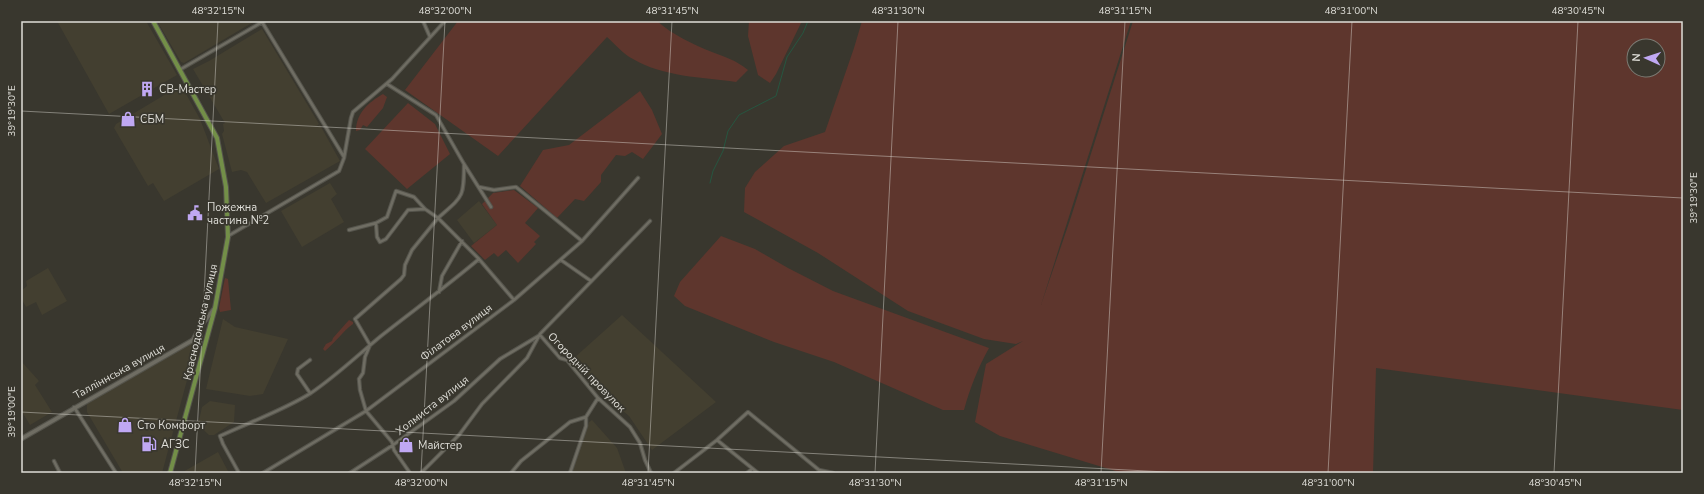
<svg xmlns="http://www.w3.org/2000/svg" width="1704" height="494" font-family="'Nunito Sans',sans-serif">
<rect width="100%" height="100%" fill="#39372e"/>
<path fill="#433f30" d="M57 21H146L177 75 109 114Z
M157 21H255L184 63 181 62Z
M262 29 319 124 316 127 320 125 340 161 266 203 247 172 241 170 232 172 222 134 224 131 223 124 225 123 193 69 209 61Z
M181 85 200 119 219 169 164 201 153 183 148 186 114 128 116 124Z
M330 183 337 194 331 199 344 222 302 247 281 211Z
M479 201 497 225 474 243 457 220Z
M48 268 67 301 42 315 36 302 26 307 21 298V291L27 286 26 281Z
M622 315 716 402 652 450 629 416 611 401 574 358Z
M223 319 235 327 288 339 263 394 250 396 206 389Z
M194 342 197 343 162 473H123L87 412V403Z
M21 361 39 381 35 385 52 412 30 425 21 410Z
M210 401 235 405 234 422 214 435H209L198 425 202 407Z
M592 420 617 448 626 473H572L589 422Z
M218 452 229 473H181Z"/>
<path fill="#5e362d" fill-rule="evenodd" d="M458 21H657C673 35 692 44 712 52 727 58 734 59 748 70L736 82C701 77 664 77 633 59 623 54 615 44 607 37L498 156 405 90Z
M749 21H802L776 74 770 83 758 75 748 36Z
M862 21H1131L1041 305 1071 217 1133 21H1683V410L1376 368 1373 473H1122L1000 436 975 422 986 364 1023 341 1016 344 984 339 908 311 818 253 744 212 745 188 755 172 784 146 825 132 854 48ZM1634 46H1658V70H1634Z
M640 91 652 110 662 134 643 159 632 152 625 156 616 155 601 175V182L584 201 575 199 557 218 520 186 543 150 569 145Z
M383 94 387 97 383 108 367 127 363 125 360 130 356 131C356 113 369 102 383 94Z
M408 103 435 124 450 154 407 189 365 149Z
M514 190 538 208 525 223 540 236 534 242 536 244 518 263 506 250 498 257 494 253 485 260 471 246 497 225 482 204 493 193Z
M721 236 755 249 788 268 833 291 989 348C978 368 970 388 964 410H943L834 362 774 342 685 306 674 296 680 282Z
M225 278 228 279 231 310 220 312 219 308Z
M349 320 353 322V324C342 332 336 342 325 351L323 349 326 344 332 341 333 338Z"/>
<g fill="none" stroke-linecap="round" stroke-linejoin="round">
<path stroke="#265640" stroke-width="1" d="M710 183 713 171 723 151 728 131 739 115 776 96 787 57 803 33 808 21"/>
<g stroke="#55544c" stroke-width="4.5">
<path id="street" d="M423 21 430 37
M262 22 344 157
M181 69 264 21
M387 84 436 115 464 164 491 207
M479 187 494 190 516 187 582 241
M376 223 377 237 380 242 386 239 408 210 425 209
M349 230 376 223 387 217 396 191 414 197 425 209 438 218C463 196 464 198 464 164
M228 236 339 171 344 158 351 118 353 112 392 79 445 21
M561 260 591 281
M439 292 442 276 462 241
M540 335 560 358 567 360 598 398 630 427 640 443 645 460 651 473
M310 360 298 369 297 374 310 393
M74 407 116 473
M717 440 758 473
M54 461 60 473
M239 473 223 444 220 436C250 422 284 410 311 393 336 376 358 355 381 336 414 310 447 286 479 259
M263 473 366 411 514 300 582 241 638 178
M350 473 393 445 454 401 500 359 540 335
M410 473 394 450 392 442 366 411 360 390 359 379 363 373 365 357 370 345 355 319 401 279 404 275 405 265 412 250 438 218 479 259 514 300
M421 473 459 435 482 404 527 358 540 334 650 221
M511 473 521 461 570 422 586 417
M570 473 586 426V417L598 398
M674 473 717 440 748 412 819 470 833 473
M747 473 752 469"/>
</g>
<g stroke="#55544c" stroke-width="5.5">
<path id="secondary" d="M21 439 193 340 200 327 214 309"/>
</g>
<g stroke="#55544c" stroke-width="6">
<path id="primary" d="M153 21 217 138 226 187 228 237 215 308 170 473"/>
</g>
<use href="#street" stroke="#6f6d63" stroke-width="2.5"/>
<use href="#secondary" stroke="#6f6d63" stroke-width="3.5"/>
<use href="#primary" stroke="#738f48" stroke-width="4"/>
</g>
<path fill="none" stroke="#dfded8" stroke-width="1" stroke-opacity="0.45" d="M21 111 1683 198M21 412 1185 473M195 473 218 21M421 473 445 21M648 473 672 21M875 473 898 21M1101 473 1125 21M1328 473 1352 21M1554 473 1578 21"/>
<defs>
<g id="building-bare" transform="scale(1.2)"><path d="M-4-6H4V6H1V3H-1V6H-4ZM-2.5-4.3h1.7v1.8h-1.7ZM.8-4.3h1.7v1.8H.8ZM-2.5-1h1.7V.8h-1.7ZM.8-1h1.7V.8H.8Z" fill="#c0a8f3" stroke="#39372e" stroke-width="2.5" paint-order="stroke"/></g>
<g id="shop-bare" transform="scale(1.2)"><path d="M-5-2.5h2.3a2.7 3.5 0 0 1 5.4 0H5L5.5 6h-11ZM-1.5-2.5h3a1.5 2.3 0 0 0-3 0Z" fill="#c0a8f3" stroke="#39372e" stroke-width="2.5" paint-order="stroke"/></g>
<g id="civic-bare" transform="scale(1.2)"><path d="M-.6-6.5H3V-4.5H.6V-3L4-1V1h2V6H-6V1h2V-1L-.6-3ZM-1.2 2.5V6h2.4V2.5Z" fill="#c0a8f3" stroke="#39372e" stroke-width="2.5" paint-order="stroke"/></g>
<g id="fuel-bare" transform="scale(1.2)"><path d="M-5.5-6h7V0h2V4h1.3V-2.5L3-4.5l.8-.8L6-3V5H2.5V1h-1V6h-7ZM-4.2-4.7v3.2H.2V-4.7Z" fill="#c0a8f3" stroke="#39372e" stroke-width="2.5" paint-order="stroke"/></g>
</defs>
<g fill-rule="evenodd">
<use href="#building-bare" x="147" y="89"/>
<use href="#shop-bare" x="128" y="119"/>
<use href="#civic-bare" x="195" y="213"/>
<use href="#shop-bare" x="125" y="425"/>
<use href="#fuel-bare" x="149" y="444"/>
<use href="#shop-bare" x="406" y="445"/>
</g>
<g text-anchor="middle" stroke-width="3.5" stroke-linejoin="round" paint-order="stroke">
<g font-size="11" fill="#dfded8" stroke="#39372e" text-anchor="start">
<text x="159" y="93">СВ-Мастер</text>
<text x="140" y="123">СБМ</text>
<text x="207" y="211">Пожежна<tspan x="207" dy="13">частина №2</tspan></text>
<text x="137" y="429">Сто Комфорт</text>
<text x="161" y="448">АГЗС</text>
<text x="418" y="449">Майстер</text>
</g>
<g font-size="11" fill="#dfded8" stroke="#39372e">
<text transform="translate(200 322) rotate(-77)" y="4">Краснодонська вулиця</text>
<text transform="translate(456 332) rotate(-37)" y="4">Філатова вулиця</text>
<text transform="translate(119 371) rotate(-29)" y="4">Талліннська вулиця</text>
<text transform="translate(587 372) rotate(46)" y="4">Огородній провулок</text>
<text transform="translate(432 405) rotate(-38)" y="4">Холмиста вулиця</text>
</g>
</g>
<rect width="1704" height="494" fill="none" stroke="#39372e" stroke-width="44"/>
<g transform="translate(1646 58) rotate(273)"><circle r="19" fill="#39372e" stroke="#7b7a72"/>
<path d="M0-3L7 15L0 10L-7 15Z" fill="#c0a8f3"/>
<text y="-6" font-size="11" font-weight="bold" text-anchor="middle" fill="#dfded8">N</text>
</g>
<rect x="22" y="22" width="1660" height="450" fill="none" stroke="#dfded8" stroke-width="1.5"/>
<g font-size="10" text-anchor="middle" fill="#dfded8">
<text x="218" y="14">48°32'15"N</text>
<text x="445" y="14">48°32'00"N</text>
<text x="672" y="14">48°31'45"N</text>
<text x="898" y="14">48°31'30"N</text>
<text x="1125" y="14">48°31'15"N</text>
<text x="1351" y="14">48°31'00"N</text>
<text x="1578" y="14">48°30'45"N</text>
<text transform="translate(11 111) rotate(-90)" y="4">39°19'30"E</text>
<text transform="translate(1693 198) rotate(-90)" y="4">39°19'30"E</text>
<text transform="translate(11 412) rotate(-90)" y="4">39°19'00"E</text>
<text x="195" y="486">48°32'15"N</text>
<text x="421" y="486">48°32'00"N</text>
<text x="648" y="486">48°31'45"N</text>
<text x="875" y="486">48°31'30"N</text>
<text x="1101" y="486">48°31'15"N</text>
<text x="1328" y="486">48°31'00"N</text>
<text x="1555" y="486">48°30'45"N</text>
</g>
</svg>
